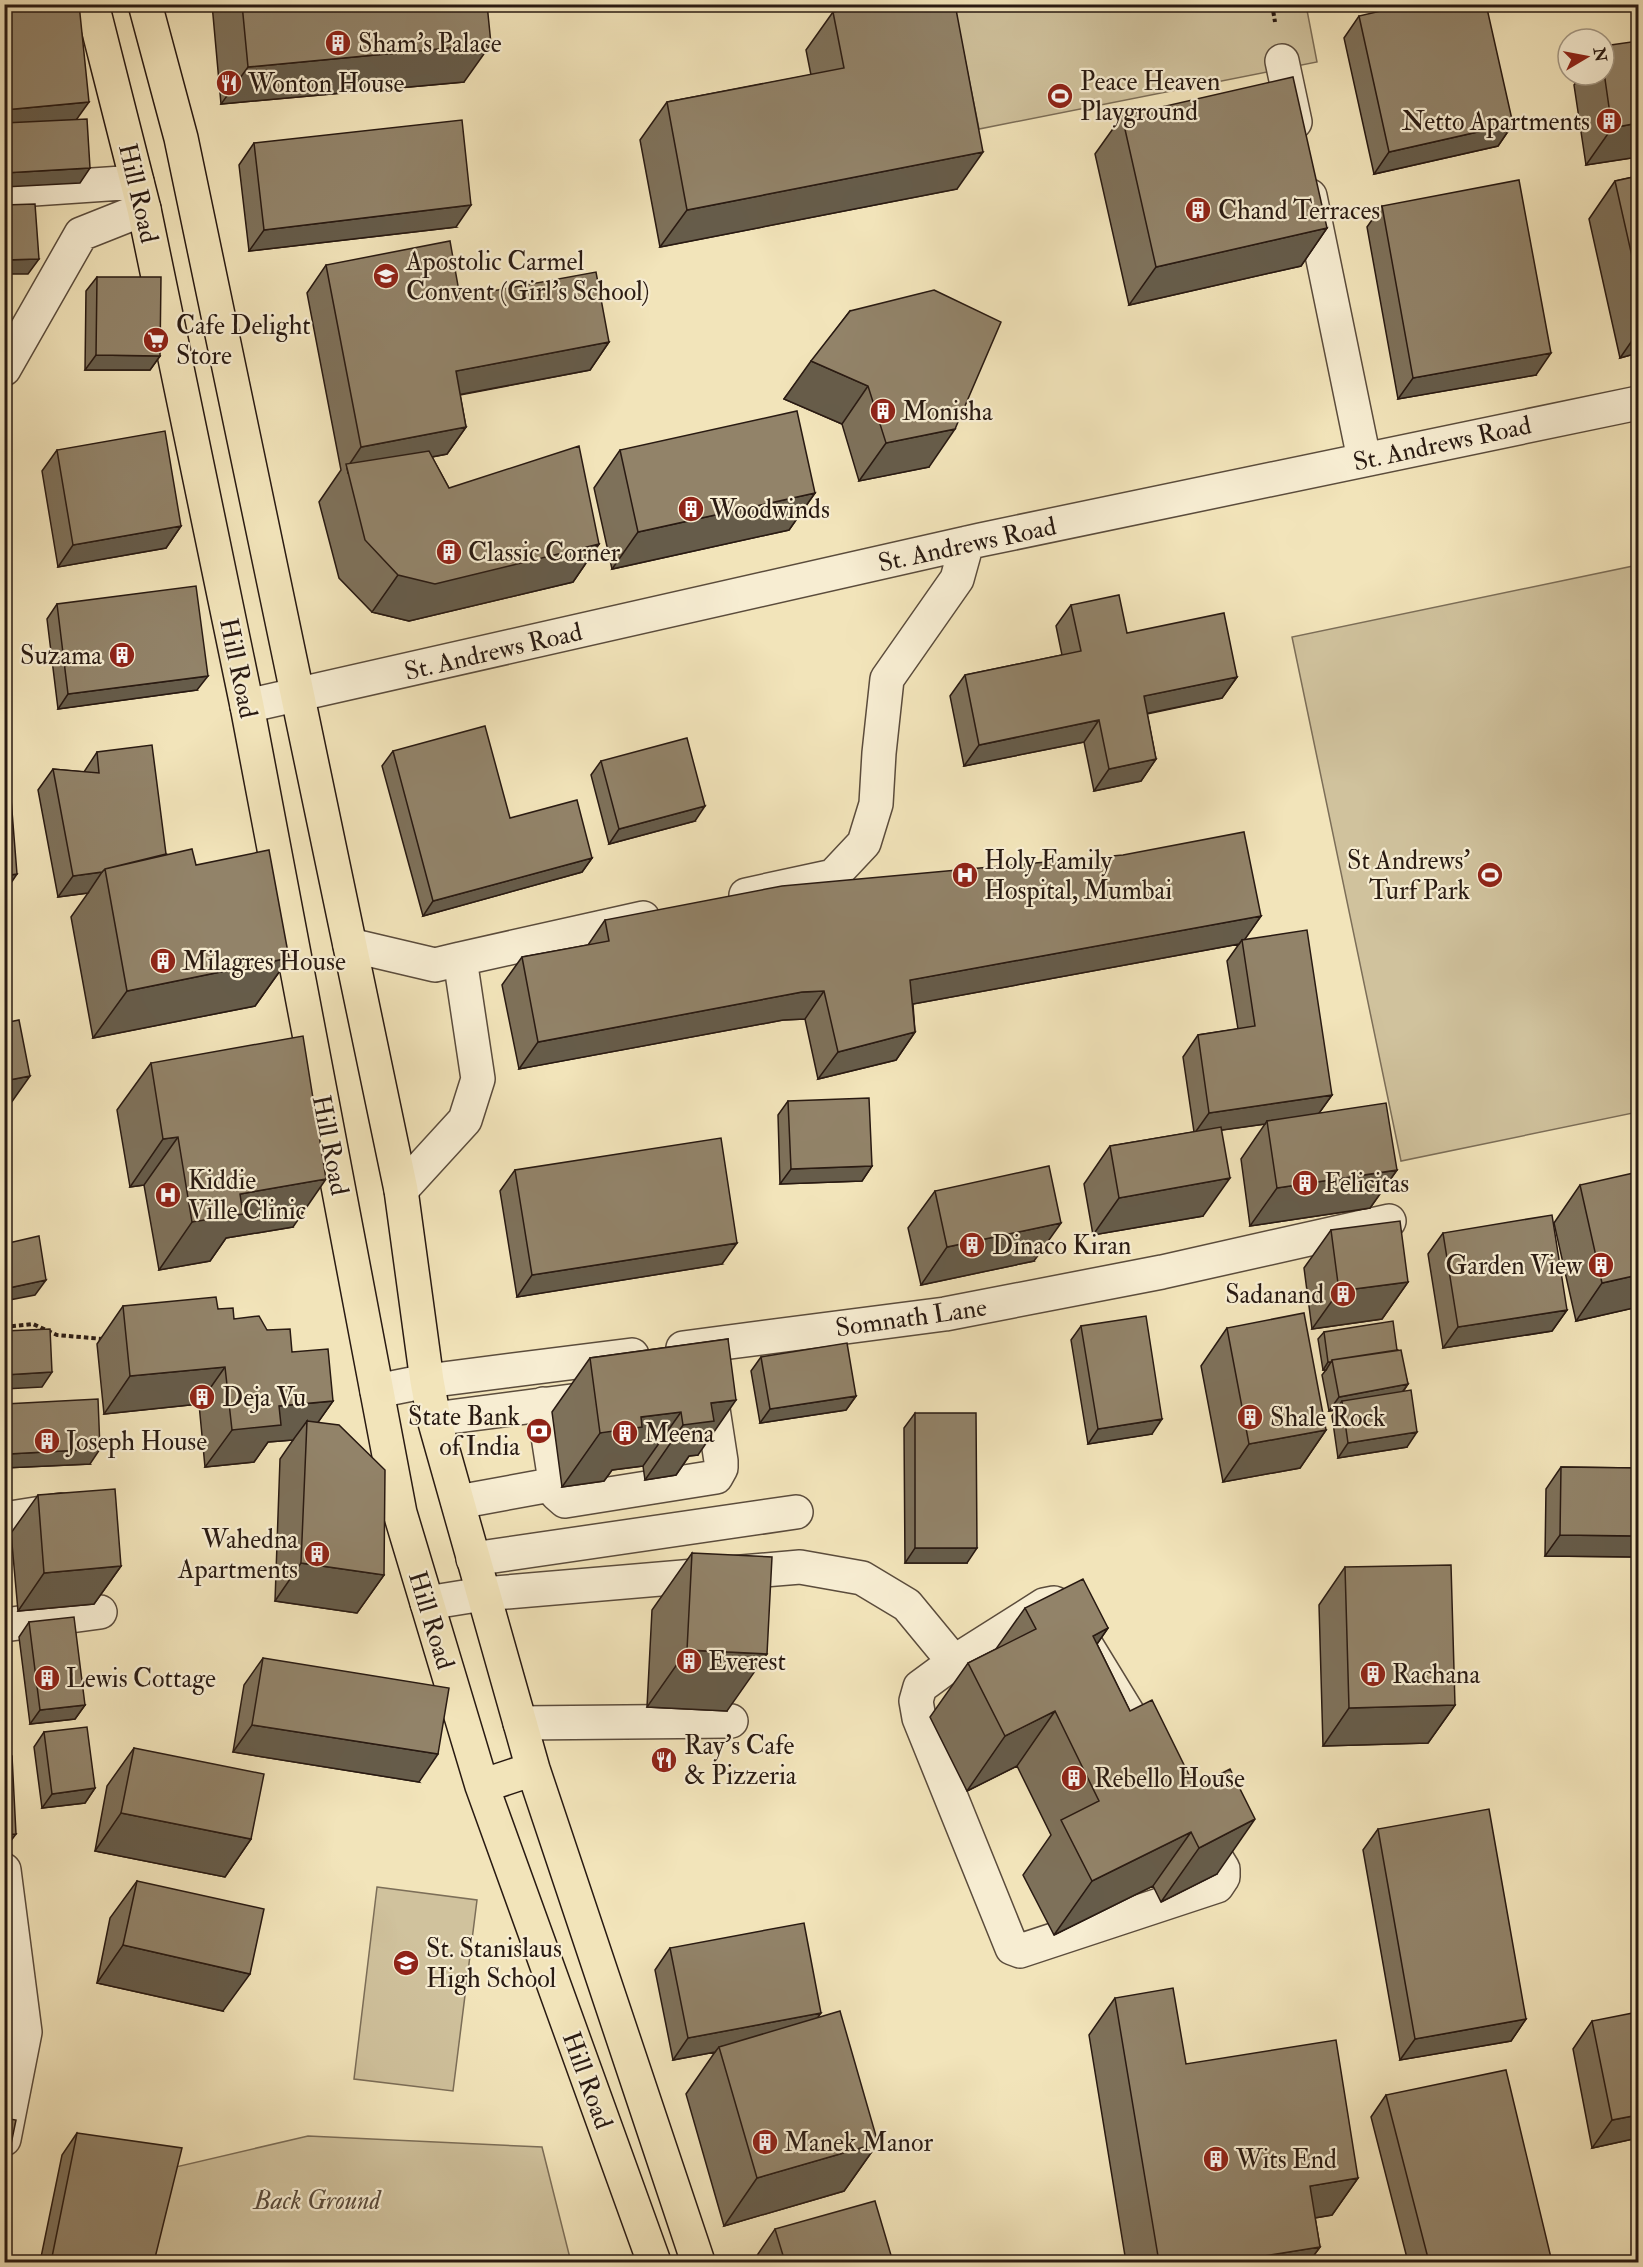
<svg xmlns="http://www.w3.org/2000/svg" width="1643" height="2267" font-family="'IM FELL Double Pica',serif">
<rect width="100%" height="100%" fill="#f2e4ba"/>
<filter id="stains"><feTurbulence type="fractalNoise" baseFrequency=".00333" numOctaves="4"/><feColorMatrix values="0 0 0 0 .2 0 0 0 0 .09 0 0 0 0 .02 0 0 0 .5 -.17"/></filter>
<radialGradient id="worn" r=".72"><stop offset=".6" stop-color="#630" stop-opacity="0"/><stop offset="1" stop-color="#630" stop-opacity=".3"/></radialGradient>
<path fill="#d0c29d" stroke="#7c6e58" stroke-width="1.5" d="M954 5H1306L1317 62 979 129Z
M1638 565V1112L1401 1161 1292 637Z
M377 1887 477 1900 453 2091 354 2079Z
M308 2136 542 2147 571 2262H145L167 2169Z"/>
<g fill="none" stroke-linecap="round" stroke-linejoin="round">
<g stroke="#5b4c3c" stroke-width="36">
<path id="minor" d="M1282 61 1295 122
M4 191 137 182
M1310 196 1364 459
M4 369 81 234 144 209
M247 706 980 540 1638 403
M746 895 833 876 864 843 876 804 879 753 887 679 957 579 967 543
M350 945 435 965 460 959 478 1079 465 1120 401 1190
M460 959 643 918
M683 1348 945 1314 1162 1272 1389 1221
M377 1391 427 1381 632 1355
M543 1404 557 1494 565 1501 716 1477 721 1468V1461L711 1396 706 1388
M434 1419 602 1397
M458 1502 556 1484
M4 1519 61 1510
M473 1559 796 1512
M427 1603 483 1594 800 1567 862 1578 907 1605 954 1662
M1054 1603 1063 1607 1223 1869V1877L1217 1886 1020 1951 1012 1948 919 1718 916 1701 920 1687 954 1662 1044 1605Z
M4 1625 100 1612
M520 1723 731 1721
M4 1870 25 2032 4 2139"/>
</g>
<g stroke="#291a12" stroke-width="36">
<path id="major" d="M92 4 144 209 247 706 400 1513 482 1786 654 2262
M145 4 181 138 401 1190 427 1381 434 1419 533 1769 698 2262
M482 1786 533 1769"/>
</g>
<path stroke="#291a12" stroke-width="4" stroke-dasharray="4.5 3" stroke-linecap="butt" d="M1272 4 1275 22
M4 1327 33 1324 57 1335 103 1339"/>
<use href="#minor" stroke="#f7edd2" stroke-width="33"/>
<use href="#major" stroke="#f2e4ba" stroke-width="33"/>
</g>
<path fill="#7e715a" stroke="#291a12" stroke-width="1.5" d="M212 4H487L464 82 221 104Z
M841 4H955L957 189 660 247 640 140 667 102 811 75 806 50 833 12 842 10Z
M1359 16 1513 124 1498 146 1374 174 1344 38Z
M1581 75H1604L1638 157 1586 165 1574 85Z
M1122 116 1327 228 1301 266 1129 305 1095 154Z
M254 143 456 227 249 251 239 165Z
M1638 176V353L1620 358 1589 219 1615 181Z
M1382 206 1536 375 1398 399 1367 227Z
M326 265 460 297 609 342 590 370 460 395 466 427 447 454 432 457 449 488 599 544 573 582 409 621 372 612 339 578 319 502 341 470 307 293Z
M97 277 160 356 150 370H85L86 291Z
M850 311 929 467 859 481 842 424 784 399Z
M57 450 181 526 166 548 58 567 42 471Z
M620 450 815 493 789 530 612 569 594 488Z
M57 604 197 690 58 709 47 619Z
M1071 605 1127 633 1237 677 1222 698 1147 714 1156 759 1141 781 1094 791 1084 742 964 766 950 696 965 675 1062 655 1056 626Z
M393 751 510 818 592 858 582 872 423 916 382 766Z
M97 752 166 854 196 865 289 958 255 1006 93 1038 71 917 88 893 58 897 38 790 53 769 84 772Z
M601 761 695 821 609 844 591 775Z
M1261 916 1244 939 1332 1095 1319 1113 1397 1170 1370 1208 1250 1226 1241 1159 1265 1124 1221 1130 1203 1216 1093 1235 1084 1184 1110 1146 1194 1132 1183 1057 1198 1035 1238 1029 1227 961 1239 944 913 1004 915 1032 896 1060 818 1079 805 1019 783 1020 519 1069 502 985 522 957 588 945 605 920Z
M151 1063 293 1227 226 1238 210 1261 159 1270 144 1185 130 1187 117 1110Z
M788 1101 872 1166 862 1181 780 1184 778 1115Z
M515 1170 722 1264 517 1297 500 1191Z
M1580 1185 1638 1307 1576 1321 1554 1223Z
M935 1191 1034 1261 921 1285 908 1228Z
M1331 1230 1408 1282 1382 1319 1312 1329 1304 1268Z
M1443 1233 1567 1310 1552 1331 1443 1348 1428 1254Z
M123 1306 218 1309 234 1319 267 1330 292 1352 333 1401 318 1422 384 1575 357 1613 275 1601 280 1459 293 1440 268 1442 254 1462 205 1467 199 1404 104 1414 97 1344Z
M1081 1326 1152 1434 1088 1444 1071 1340Z
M1227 1328 1326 1430 1300 1468 1223 1482 1201 1366Z
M1324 1332 1398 1350 1408 1384 1403 1392 1407 1447 1338 1458 1332 1416 1336 1410 1329 1411 1322 1375 1326 1370H1323L1318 1339Z
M728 1339 698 1455 689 1456 676 1475 645 1480 643 1466 612 1470 604 1481 562 1487 552 1412 590 1358Z
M761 1357 856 1396 846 1410 760 1423 751 1371Z
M1638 1357V1557L1545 1556 1546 1489 1561 1467 1636 1468 1637 1360Z
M5 1404 90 1464 4 1468Z
M915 1413 967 1563H905L904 1428Z
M38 1495 121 1566 94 1604 18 1611 11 1533Z
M692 1553 727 1711 647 1707 652 1610Z
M1345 1567 1455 1705 1428 1743 1323 1746 1319 1605Z
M1025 1608 1108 1628 1097 1644 1130 1711 1217 1874 1161 1902 1153 1886 1054 1935 1023 1875 1051 1835 1017 1766 967 1791 930 1717 968 1663 996 1649Z
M29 1622 85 1705 75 1719 30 1724 19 1637Z
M263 1658 419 1782 233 1752 244 1685Z
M44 1732 95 1788 85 1803 42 1808 34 1747Z
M134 1748 251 1839 225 1877 95 1851 107 1786Z
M1378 1829 1526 2019 1511 2041 1400 2060 1363 1850Z
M137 1881 223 2011 97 1983 110 1918Z
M670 1948 818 2018 878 2143 844 2191 724 2226 686 2094 715 2052 673 2060 655 1970Z
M1115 1998 1186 2064 1358 2178 1332 2215 1315 2218 1320 2247 1309 2262H1126L1089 2035Z
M1592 2021 1638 2138 1592 2148 1573 2049Z
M1386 2095 1552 2262H1408L1371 2117Z
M77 2133 154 2262H40L62 2155Z
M775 2229 893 2262H757L756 2257Z"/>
<path fill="#665c4a" stroke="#291a12" stroke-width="1.5" d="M491 44 464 82 221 104 248 67Z
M89 102 74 123 4 130V110Z
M1638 123V157L1586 165 1612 128Z
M1513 124 1498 146 1374 174 1389 152Z
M983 152 957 189 660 247 687 210Z
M90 168 80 183 4 187V173Z
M471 205 456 227 249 251 264 230Z
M1327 228 1301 266 1129 305 1156 267Z
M39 259 28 274H4V260Z
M1638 332V353L1620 358Z
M609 342 590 370 436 399 456 371Z
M1551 353 1536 375 1398 399 1413 378Z
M96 355 160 356 150 370H85Z
M811 361 868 386 842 424 784 399Z
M466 427 447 454 348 473 347 468 361 447Z
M955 429 929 467 859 481 886 443Z
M815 493 789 530 612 569 638 532Z
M181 526 166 548 58 567 73 545Z
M599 544 573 582 409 621 372 612 398 575Z
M208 676 197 690 58 709 68 694Z
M1237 677 1222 698 1129 717 1144 696Z
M1099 720 1084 742 964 766 979 745Z
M1156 759 1141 781 1094 791 1109 769Z
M705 806 695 821 609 844 619 829Z
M592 858 582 872 423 916 433 901Z
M102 872 88 893 58 897 73 876Z
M17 874 7 889H4V876Z
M1261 916 1243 942 1242 940 1239 944 891 1008 910 980Z
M289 958 255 1006 93 1038 127 991Z
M824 991 805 1019 783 1020 519 1069 538 1042 802 992Z
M915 1032 896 1060 818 1079 838 1052Z
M30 1076 4 1113V1081Z
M1332 1095 1317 1116 1267 1121 1265 1124 1194 1134 1209 1113Z
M178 1137 144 1185 130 1187 163 1139Z
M872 1166 862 1181 780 1184 791 1169Z
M1397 1170 1370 1208 1250 1226 1277 1188Z
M1230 1178 1203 1216 1093 1235 1119 1198Z
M326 1179 293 1227 226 1238 210 1261 159 1270 192 1222 240 1194Z
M1061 1223 1034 1261 921 1285 947 1247Z
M737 1243 722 1264 517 1297 532 1275Z
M1638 1275V1307L1576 1321 1602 1283Z
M46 1280 35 1295 4 1301V1289Z
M1408 1282 1382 1319 1312 1329 1339 1291Z
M1567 1310 1552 1331 1443 1348 1458 1327Z
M1328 1362H1331L1326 1370H1323Z
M225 1367 199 1404 104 1414 130 1376Z
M52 1372 42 1387 4 1389V1375Z
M1408 1384 1398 1398 1342 1401 1336 1410 1329 1411 1339 1397Z
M856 1396 846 1410 760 1423 770 1409Z
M736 1400 698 1455 689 1456 676 1475 645 1480 683 1425 711 1403Z
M333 1401 307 1438V1421L293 1440 268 1442 254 1462 205 1467 232 1430 279 1406Z
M681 1412 643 1466 612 1470 604 1481 562 1487 600 1433 641 1417Z
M1162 1419 1152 1434 1088 1444 1098 1429Z
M1326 1430 1300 1468 1223 1482 1249 1444Z
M1417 1432 1407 1447 1338 1458 1348 1443Z
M100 1449 90 1464 4 1468V1459L8 1454Z
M1560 1535 1638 1536V1557L1545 1556Z
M915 1548H977L967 1563H905Z
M301 1563 384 1575 357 1613 275 1601Z
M121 1566 94 1604 18 1611 44 1573Z
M1108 1628 1070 1683 1093 1636Z
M687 1650 767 1654 727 1711 647 1707Z
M85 1705 75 1719 30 1724 40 1710Z
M1455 1705 1428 1743 1323 1746 1349 1708Z
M1055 1711 1017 1766 967 1791 1005 1736Z
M252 1725 438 1754 419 1782 233 1752Z
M95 1788 85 1803 42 1808 52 1794Z
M121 1813 251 1839 225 1877 95 1851Z
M1255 1819 1217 1874 1161 1902 1199 1848Z
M1191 1832 1153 1886 1054 1935 1092 1881Z
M16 1834 4 1850V1835Z
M123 1945 250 1974 223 2011 97 1983Z
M821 2013 806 2034 719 2047 715 2052 673 2060 688 2038Z
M1526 2019 1511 2041 1400 2060 1415 2039Z
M1638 2115V2138L1592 2148 1612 2120Z
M878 2143 844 2191 724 2226 757 2178Z
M1358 2178 1332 2215 1284 2223 1310 2186Z
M1320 2247 1309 2262H1227Z"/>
<path fill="#928369" stroke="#291a12" stroke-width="1.5" d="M4 4H79L89 102 4 110Z
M242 4H487L491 44 248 67Z
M873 4H955L983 152 687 210 667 102 844 68 833 12Z
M1411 4H1486L1513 124 1389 152 1359 16Z
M1638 41V123L1612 128 1604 72V46Z
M1293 77 1327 228 1156 267 1122 116Z
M87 119 90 168 4 173V123Z
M462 120 471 205 264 230 254 143Z
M1638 176V283L1615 181Z
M1519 180 1551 353 1413 378 1382 206Z
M35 204 39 259 4 260V205Z
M450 241 460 297 596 272 609 342 456 371 466 427 361 447 326 265Z
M97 277H161L160 356 96 355Z
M934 290 1001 322 955 429 886 443 868 386 811 361 850 311Z
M797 411 815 493 638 532 620 450Z
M165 431 181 526 73 545 57 450Z
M579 446 599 544 435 584 398 575 365 540 346 464 429 451 449 488Z
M196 586 208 676 68 694 57 604Z
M1119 595 1127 633 1224 613 1237 677 1144 696 1156 759 1109 769 1099 720 979 745 965 675 1081 651 1071 605Z
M485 726 510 818 577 800 592 858 433 901 393 751Z
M687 738 705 806 619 829 601 761Z
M152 745 166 854 105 869 102 872 73 876 53 769 99 773 97 752Z
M4 761H8L17 874 4 876Z
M1244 832 1261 916 910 980 915 1032 838 1052 824 991 802 992 538 1042 522 957 609 941 605 920 782 886 1123 855Z
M192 849 196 865 269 850 289 958 127 991 105 869Z
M1307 930 1332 1095 1209 1113 1198 1035 1255 1026 1242 940Z
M19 1020 30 1076 4 1081V1023Z
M303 1036 326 1179 240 1194 243 1214 192 1222 178 1137 163 1139 151 1063Z
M869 1098 872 1166 791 1169 788 1101Z
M1386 1103 1397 1170 1277 1188 1267 1121Z
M1221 1127 1230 1178 1119 1198 1110 1146Z
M721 1138 737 1243 532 1275 515 1170Z
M4 1162 9 1182 4 1183Z
M1049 1166 1061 1223 947 1247 935 1191Z
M1638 1172V1275L1602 1283 1580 1185Z
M1552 1215 1567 1310 1458 1327 1443 1233Z
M4 1216 9 1233 4 1234Z
M1400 1221 1408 1282 1339 1291 1331 1230Z
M39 1236 46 1280 4 1289V1244Z
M216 1297 218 1309 233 1308 234 1319 259 1316 267 1330 290 1329 292 1352 328 1349 333 1401 279 1406 281 1425 232 1430 225 1367 130 1376 123 1306Z
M1304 1313 1326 1430 1249 1444 1227 1328Z
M1146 1316 1162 1419 1098 1429 1081 1326Z
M1393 1321 1397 1350 1332 1360 1331 1362H1328L1324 1332Z
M50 1329 52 1372 4 1375V1331Z
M728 1339 736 1400 711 1403 714 1421 683 1425 681 1412 641 1417 642 1427 600 1433 590 1358Z
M847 1343 856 1396 770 1409 761 1357Z
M1401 1350 1408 1384 1339 1397 1332 1360Z
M1411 1390 1417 1432 1348 1443 1342 1401Z
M98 1399 100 1449 8 1454 5 1404Z
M915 1413H976L977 1548H915Z
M307 1421 339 1425 385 1470 384 1575 301 1563Z
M1561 1467 1638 1468V1536L1560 1535Z
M115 1489 121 1566 44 1573 38 1495Z
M692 1553 772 1557 767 1654 687 1650Z
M1451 1565 1455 1705 1349 1708 1345 1567Z
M1083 1579 1108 1628 1093 1636 1130 1711 1152 1700 1195 1787 1230 1769 1255 1819 1199 1848 1191 1832 1092 1881 1061 1820 1099 1801 1055 1711 1005 1736 968 1663 1036 1629 1025 1608Z
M74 1617 85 1705 40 1710 29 1622Z
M263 1658 449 1688 438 1754 252 1725Z
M87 1727 95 1788 52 1794 44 1732Z
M134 1748 264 1774 251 1839 121 1813Z
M4 1756H12L16 1834 4 1835Z
M1489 1809 1526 2019 1415 2039 1378 1829Z
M137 1881 264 1909 250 1974 123 1945Z
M804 1923 821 2013 688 2038 670 1948Z
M4 1936H11L8 2029H4Z
M1173 1988 1186 2064 1336 2040 1358 2178 1310 2186 1320 2247 1227 2262H1159L1115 1998Z
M840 2011 878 2143 757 2178 719 2047Z
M1638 2012V2115L1612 2120 1592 2021Z
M1506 2070 1552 2262H1429L1386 2095Z
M4 2118 16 2120 4 2178Z
M77 2133 182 2148 154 2262H51Z
M875 2201 893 2262H785L775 2229Z"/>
<defs>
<g id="building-disc" transform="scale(1.35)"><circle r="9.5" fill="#8f2418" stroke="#f7edd2"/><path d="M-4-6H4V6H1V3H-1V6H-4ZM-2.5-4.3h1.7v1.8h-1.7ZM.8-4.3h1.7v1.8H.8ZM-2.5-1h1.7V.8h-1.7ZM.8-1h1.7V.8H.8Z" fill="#fff"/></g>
<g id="restaurant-disc" transform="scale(1.35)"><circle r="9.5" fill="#8f2418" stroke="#f7edd2"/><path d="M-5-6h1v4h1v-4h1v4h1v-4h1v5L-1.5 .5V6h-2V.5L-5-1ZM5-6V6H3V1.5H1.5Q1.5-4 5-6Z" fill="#fff"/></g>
<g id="stadium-disc" transform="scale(1.35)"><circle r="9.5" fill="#8f2418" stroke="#f7edd2"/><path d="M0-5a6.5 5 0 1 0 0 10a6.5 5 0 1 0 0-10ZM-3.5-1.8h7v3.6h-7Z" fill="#fff"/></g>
<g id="school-disc" transform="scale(1.35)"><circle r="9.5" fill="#8f2418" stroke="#f7edd2"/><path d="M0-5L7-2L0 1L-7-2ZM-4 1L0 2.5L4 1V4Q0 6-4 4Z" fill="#fff"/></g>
<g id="supermarket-disc" transform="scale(1.35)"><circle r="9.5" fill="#8f2418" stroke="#f7edd2"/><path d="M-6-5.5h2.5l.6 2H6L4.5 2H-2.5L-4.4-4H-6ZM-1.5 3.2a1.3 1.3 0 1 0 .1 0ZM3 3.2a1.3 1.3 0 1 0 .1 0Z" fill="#fff"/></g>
<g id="hospital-disc" transform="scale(1.35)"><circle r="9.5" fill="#8f2418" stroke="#f7edd2"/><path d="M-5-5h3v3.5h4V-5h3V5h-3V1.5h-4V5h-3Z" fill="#fff"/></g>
<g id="bank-disc" transform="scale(1.35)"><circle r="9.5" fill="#8f2418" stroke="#f7edd2"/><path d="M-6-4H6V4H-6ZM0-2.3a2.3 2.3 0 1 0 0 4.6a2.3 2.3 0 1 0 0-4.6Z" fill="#fff"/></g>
</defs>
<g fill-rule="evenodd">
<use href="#building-disc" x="338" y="43"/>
<use href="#restaurant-disc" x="229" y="83"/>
<use href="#stadium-disc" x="1060" y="96"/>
<use href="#building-disc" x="1609" y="121"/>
<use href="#building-disc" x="1198" y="210"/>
<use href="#school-disc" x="386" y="276"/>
<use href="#supermarket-disc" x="156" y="340"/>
<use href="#building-disc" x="883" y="411"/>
<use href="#building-disc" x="691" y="509"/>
<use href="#building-disc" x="449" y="552"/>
<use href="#building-disc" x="122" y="655"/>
<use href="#hospital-disc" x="965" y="875"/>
<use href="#stadium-disc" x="1490" y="875"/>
<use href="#building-disc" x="163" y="961"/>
<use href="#building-disc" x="1305" y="1183"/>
<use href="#hospital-disc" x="168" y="1195"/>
<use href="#building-disc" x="972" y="1245"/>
<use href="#building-disc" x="1601" y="1265"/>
<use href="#building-disc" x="1343" y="1294"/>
<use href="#building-disc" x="202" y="1397"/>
<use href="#building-disc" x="1250" y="1417"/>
<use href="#bank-disc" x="539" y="1431"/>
<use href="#building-disc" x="625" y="1433"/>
<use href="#building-disc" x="47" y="1441"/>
<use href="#building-disc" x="317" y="1554"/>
<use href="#building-disc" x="689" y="1661"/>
<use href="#building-disc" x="1373" y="1674"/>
<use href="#building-disc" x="47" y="1678"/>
<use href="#restaurant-disc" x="664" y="1760"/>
<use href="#building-disc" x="1074" y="1778"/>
<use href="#school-disc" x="406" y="1963"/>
<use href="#building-disc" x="765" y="2142"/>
<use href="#building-disc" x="1216" y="2159"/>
</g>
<g text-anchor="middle" stroke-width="4.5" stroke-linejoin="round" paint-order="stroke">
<g font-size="26" fill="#291a12" stroke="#f7edd2" text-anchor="start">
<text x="358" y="52">Sham's Palace</text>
<text x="1080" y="90">Peace Heaven<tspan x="1080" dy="30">Playground</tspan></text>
<text x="248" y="92">Wonton House</text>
<text x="1590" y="130" text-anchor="end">Netto Apartments</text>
<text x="1218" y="219">Chand Terraces</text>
<text x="406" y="270">Apostolic Carmel<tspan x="406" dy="30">Convent (Girl's School)</tspan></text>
<text x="176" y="334">Cafe Delight<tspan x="176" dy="30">Store</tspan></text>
<text x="902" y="420">Monisha</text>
<text x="710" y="518">Woodwinds</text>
<text x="468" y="561">Classic Corner</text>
<text x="102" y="664" text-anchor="end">Suzama</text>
<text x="984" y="869">Holy Family<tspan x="984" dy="30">Hospital, Mumbai</tspan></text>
<text x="1470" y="869" text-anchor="end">St Andrews'<tspan x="1470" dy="30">Turf Park</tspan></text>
<text x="182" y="970">Milagres House</text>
<text x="188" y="1189">Kiddie<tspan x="188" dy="30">Ville Clinic</tspan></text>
<text x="1324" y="1192">Felicitas</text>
<text x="992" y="1254">Dinaco Kiran</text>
<text x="1582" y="1274" text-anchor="end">Garden View</text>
<text x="1324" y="1303" text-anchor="end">Sadanand</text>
<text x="222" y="1406">Deja Vu</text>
<text x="520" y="1425" text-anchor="end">State Bank<tspan x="520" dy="30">of India</tspan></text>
<text x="1270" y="1426">Shale Rock</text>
<text x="644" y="1442">Meena</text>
<text x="66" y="1450">Joseph House</text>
<text x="298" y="1548" text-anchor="end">Wahedna<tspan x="298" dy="30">Apartments</tspan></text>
<text x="708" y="1670">Everest</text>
<text x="1392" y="1683">Rachana</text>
<text x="66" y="1687">Lewis Cottage</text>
<text x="684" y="1754">Ray's Cafe<tspan x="684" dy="30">&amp; Pizzeria</tspan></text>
<text x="1094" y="1787">Rebello House</text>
<text x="426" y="1957">St. Stanislaus<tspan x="426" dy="30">High School</tspan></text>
<text x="784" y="2151">Manek Manor</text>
<text x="1236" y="2168">Wits End</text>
</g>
<g font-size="26" fill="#291a12" stroke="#f7edd2">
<text transform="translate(139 193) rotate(77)" y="9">Hill Road</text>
<text transform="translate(1442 443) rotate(-12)" y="9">St. Andrews Road</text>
<text transform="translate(967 544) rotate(-12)" y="9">St. Andrews Road</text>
<text transform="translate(493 651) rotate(-13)" y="9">St. Andrews Road</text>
<text transform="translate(239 668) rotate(78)" y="9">Hill Road</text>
<text transform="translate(331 1145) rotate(79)" y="9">Hill Road</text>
<text transform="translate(911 1317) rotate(-8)" y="9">Somnath Lane</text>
<text transform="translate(432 1620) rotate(73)" y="9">Hill Road</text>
<text transform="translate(588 2080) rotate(70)" y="9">Hill Road</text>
</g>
<g font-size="26" font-style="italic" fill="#5b4c3c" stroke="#f7edd2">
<text x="317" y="2209">Back Ground</text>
</g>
</g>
<rect width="1643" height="2267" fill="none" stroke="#f2e4ba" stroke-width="24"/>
<rect x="6" y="6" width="1631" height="2255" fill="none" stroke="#291a12" stroke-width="3"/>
<rect x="12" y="12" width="1619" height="2243" fill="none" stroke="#291a12" stroke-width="1.5"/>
<g transform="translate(1586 57) rotate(80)"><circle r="28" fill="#f7edd2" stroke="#a59985" stroke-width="1.5"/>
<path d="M0-4.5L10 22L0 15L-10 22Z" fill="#8f2418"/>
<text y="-9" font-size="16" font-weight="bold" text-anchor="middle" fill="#291a12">N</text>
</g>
<rect width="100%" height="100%" filter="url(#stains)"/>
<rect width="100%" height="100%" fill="url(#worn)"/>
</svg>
